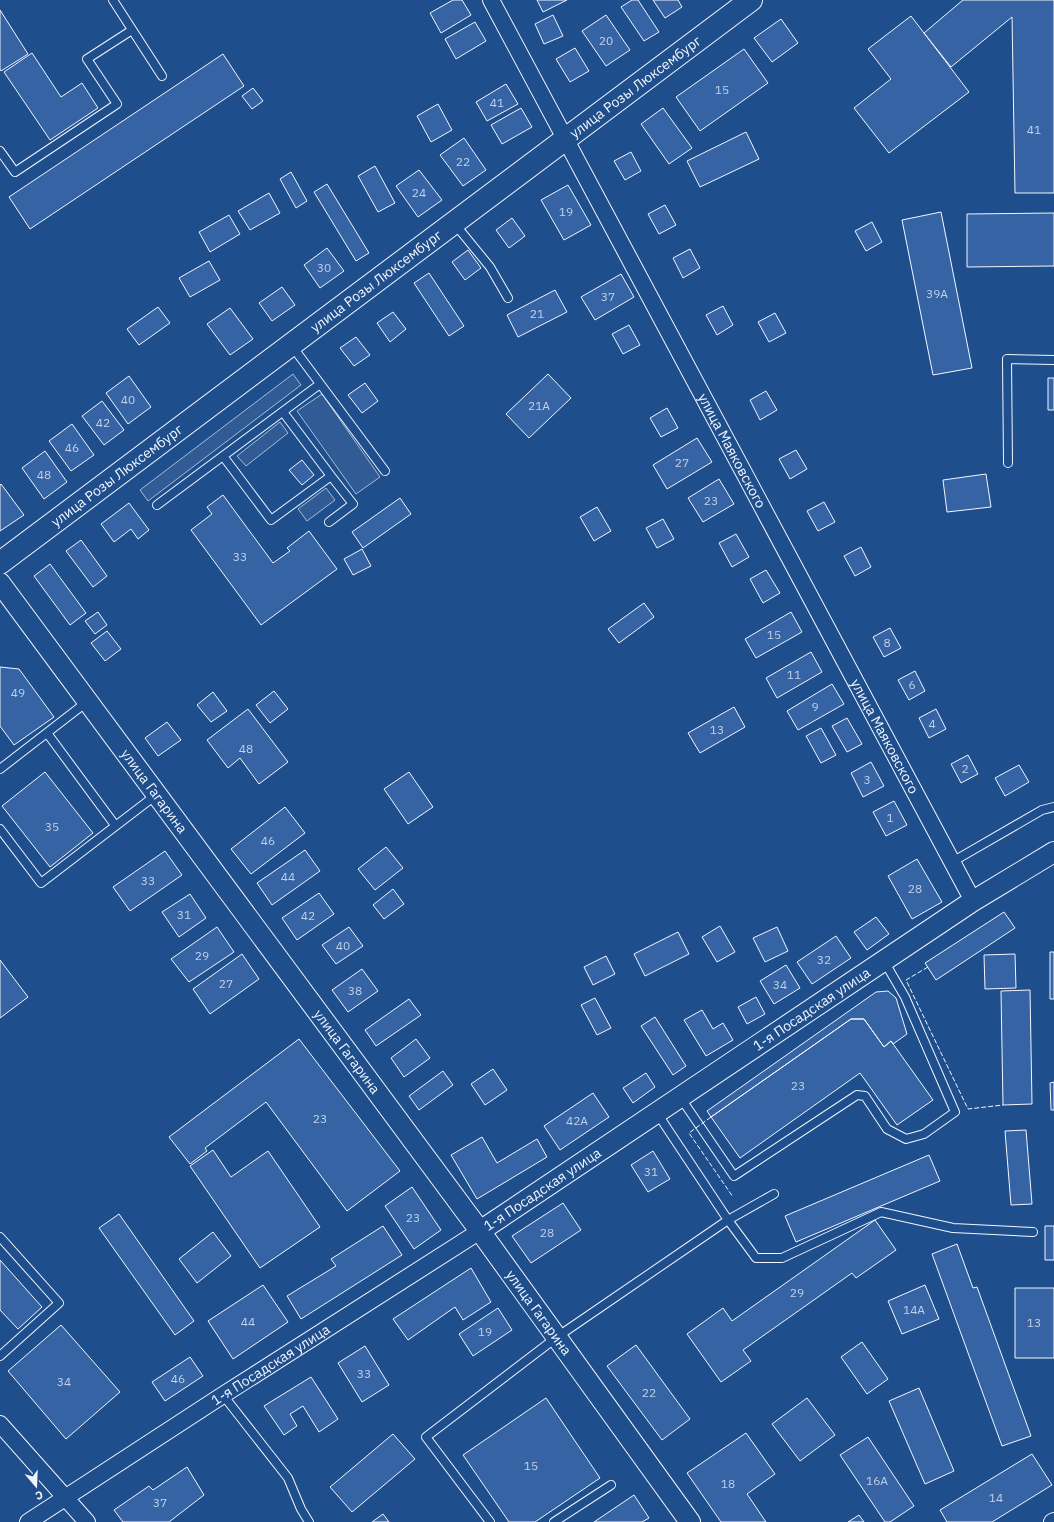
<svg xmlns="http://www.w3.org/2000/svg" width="1054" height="1522" font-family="'IBM Plex Sans',sans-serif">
<rect width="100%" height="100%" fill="#1f4e8c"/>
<path fill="#305b95" stroke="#a8bbd7" d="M293 374 301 385 148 501 140 490Z
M322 394 380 477 356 494 297 411Z
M280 422 288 433 246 466 237 456Z
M326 488 335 500 307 521 298 509Z"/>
<path fill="#3563a3" stroke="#f2f6ff" d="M453 0H462L471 15 441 33 430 13Z
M537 0H567L543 12Z
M632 0H638L659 32 644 41 621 7Z
M653 0H678L682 7 665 18Z
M963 0H1054V193H1015L1012 17 951 67 924 33Z
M0 10 28 54 1 71 0 69Z
M553 15 563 36 544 44 535 24Z
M606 15 630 50 606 66 582 31Z
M911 16 969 92 889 153 854 108 891 79 868 49Z
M781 19 798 43 772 62 754 38Z
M475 22 486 41 456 59 445 39Z
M575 48 589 71 570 82 556 59Z
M744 49 768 83 700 131 676 97Z
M32 53 61 97 82 83 98 108 50 140 4 72Z
M223 54 244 86 30 229 9 197Z
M506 84 518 104 487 121 476 102Z
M253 88 263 101 252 109 242 96Z
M438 104 452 130 431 142 417 116Z
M521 108 532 127 502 144 491 125Z
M663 108 692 148 669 164 641 124Z
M746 132 759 159 700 187 687 161Z
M464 138 486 170 463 186 440 155Z
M631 152 641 171 625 180 614 161Z
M375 166 395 203 378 212 358 176Z
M419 170 442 200 418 217 396 186Z
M291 172 307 201 296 208 280 179Z
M327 184 369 253 356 261 314 192Z
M568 185 591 225 564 240 541 200Z
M269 193 280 213 250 230 238 211Z
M665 205 676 225 659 234 648 214Z
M941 212 972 368 933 375 902 220Z
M1054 213V266L967 267V214Z
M229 215 240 234 210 252 199 232Z
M512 218 525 236 509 248 496 230Z
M872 222 882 242 866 251 855 231Z
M327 248 344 271 320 288 304 265Z
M690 249 700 268 683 278 673 258Z
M468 250 481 268 465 280 452 262Z
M209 261 220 280 190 297 179 278Z
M429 273 464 326 449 336 414 283Z
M621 274 634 297 595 320 581 297Z
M282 287 295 305 272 321 259 303Z
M555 290 567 312 518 337 507 315Z
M723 306 733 325 717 335 706 315Z
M158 307 170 323 139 345 127 329Z
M230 308 253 339 230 355 207 324Z
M393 312 406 329 390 342 377 323Z
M775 313 786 333 769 342 758 322Z
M629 325 640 345 623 354 612 334Z
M356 337 370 355 354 366 340 348Z
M548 374 571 398 529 438 506 414Z
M129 376 151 407 128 424 106 393Z
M1048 378H1054V410H1048Z
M365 383 378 401 362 413 348 395Z
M766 391 777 410 760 420 750 400Z
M102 401 124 430 104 445 82 416Z
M667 408 678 428 661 437 650 418Z
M72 424 94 455 71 471 49 441Z
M697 438 712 462 667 489 653 465Z
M796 450 807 469 790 479 779 459Z
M45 451 67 482 44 499 22 468Z
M302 460 314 475 302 485 289 470Z
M986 474 991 507 947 512 943 480Z
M719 479 734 504 703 522 688 498Z
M1 484 24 515 0 531V485Z
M223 495 273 563 290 551 287 548 309 531 337 569 261 625 191 530 212 514 207 507Z
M400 498 411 514 363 548 352 532Z
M824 502 835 522 818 531 807 511Z
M129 503 149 530 138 539 131 529 114 542 101 524Z
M597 507 611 531 594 541 580 517Z
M663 519 674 539 657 548 646 528Z
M736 534 749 557 732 567 719 543Z
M81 540 107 576 93 587 66 551Z
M861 547 871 567 855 576 844 556Z
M362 549 371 566 353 575 344 559Z
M50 564 86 613 70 625 34 576Z
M766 570 780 593 763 603 750 579Z
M644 603 654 617 619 643 608 629Z
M98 612 107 625 95 634 85 621Z
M791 612 802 632 756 658 745 639Z
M890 628 901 648 884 657 873 637Z
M107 631 121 649 105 661 91 643Z
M811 652 822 672 777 698 766 678Z
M0 667 19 669 54 717 14 745 0 726Z
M915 671 925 691 909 700 898 680Z
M832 684 844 704 798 730 787 711Z
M274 691 288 709 270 723 256 705Z
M213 692 227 711 211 722 197 705Z
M734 707 745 727 700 753 688 733Z
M248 709 288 762 259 784 240 758 228 768 207 740Z
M936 709 946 729 929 738 919 718Z
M847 718 862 744 847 752 832 726Z
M167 722 181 740 158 756 145 738Z
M821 728 836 755 821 763 806 736Z
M968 755 978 774 961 783 951 764Z
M871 762 884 786 863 797 851 773Z
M1019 765 1029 782 1005 796 995 778Z
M45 772 93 833 50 867 2 806Z
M409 772 433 807 408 824 384 789Z
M894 801 907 825 886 836 873 812Z
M285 807 305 833 251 874 231 849Z
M386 847 403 868 375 890 358 869Z
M305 850 320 871 272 905 257 883Z
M165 851 182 875 130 911 113 887Z
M917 859 942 902 912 919 888 876Z
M393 889 404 904 384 919 373 905Z
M319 893 334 914 297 940 282 918Z
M190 894 206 918 179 937 162 912Z
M1004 912 1015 928 936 980 925 963Z
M876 917 889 934 867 950 854 932Z
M720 926 735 952 717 962 702 937Z
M217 927 234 952 189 982 171 959Z
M349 927 363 946 336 964 322 945Z
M777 927 788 951 765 962 753 938Z
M678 932 689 954 645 976 634 954Z
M836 936 851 958 812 984 797 962Z
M1050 952H1054V999H1050Z
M242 954 259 979 210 1014 193 989Z
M1015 954 1016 988 985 989 984 955Z
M606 956 615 974 593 985 584 967Z
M0 960 28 997 0 1018Z
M786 965 800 988 774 1004 760 981Z
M362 969 378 991 348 1012 332 990Z
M1030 990 1032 1104 1003 1105 1001 991Z
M888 991 896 998 907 1034 893 1044 891 1041 884 1047 864 1019H851L711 1117 707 1111 876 992Z
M756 997 765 1014 747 1024 738 1007Z
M595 998 611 1028 597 1035 581 1005Z
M409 999 421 1015 376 1046 365 1030Z
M702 1010 713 1029 723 1023 733 1040 706 1056 684 1020Z
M655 1017 686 1066 673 1075 641 1026Z
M851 1019H864L884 1047 891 1041 933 1100 897 1125 860 1073 740 1158 711 1117Z
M299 1039 400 1171 347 1211 266 1102 205 1148 207 1151 190 1164 169 1137Z
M416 1039 430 1058 404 1077 391 1058Z
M493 1069 507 1090 485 1105 471 1084Z
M443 1071 453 1085 419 1110 409 1096Z
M646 1073 655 1087 633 1103 623 1088Z
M1054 1082V1110H1051L1050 1083Z
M593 1093 609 1117 560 1150 544 1126Z
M1026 1130 1032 1204 1011 1205 1005 1131Z
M482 1137 497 1163 537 1139 547 1157 477 1199 451 1155Z
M213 1150 231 1177 268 1151 320 1227 260 1268 190 1166Z
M653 1151 670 1179 648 1192 631 1165Z
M929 1155 940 1181 796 1242 785 1216Z
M412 1187 441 1230 414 1249 385 1206Z
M563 1203 581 1230 531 1263 512 1236Z
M119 1214 194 1321 175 1335 99 1228Z
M875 1220 896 1250 856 1278 852 1273 743 1350 751 1361 721 1382 687 1334 723 1308 732 1321Z
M383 1226 402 1255 301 1319 287 1296 336 1266 331 1259Z
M1045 1226H1054V1260H1045Z
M213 1232 231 1256 197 1283 179 1259Z
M957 1244 973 1288 977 1287 1031 1436 1002 1446 932 1254Z
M0 1260 42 1307 18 1329 0 1310Z
M471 1268 491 1302 463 1320 455 1307 408 1340 393 1319Z
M263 1285 288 1322 233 1359 208 1321Z
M925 1285 939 1319 902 1334 888 1301Z
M1015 1288H1054V1358H1015Z
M498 1308 512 1330 473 1356 459 1334Z
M61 1325 120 1392 66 1439 8 1371Z
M862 1342 888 1379 867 1394 841 1357Z
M636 1345 690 1419 662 1440 607 1366Z
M365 1346 389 1385 362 1402 338 1363Z
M190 1357 203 1376 165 1401 152 1382Z
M311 1377 338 1419 319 1432 303 1406 290 1414 297 1426 284 1435 264 1406Z
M919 1388 954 1471 925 1484 889 1401Z
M546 1398 600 1478 535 1522H509L463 1455Z
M807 1398 835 1435 800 1461 772 1424Z
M746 1433 775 1474 747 1494 766 1522H721L687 1473Z
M393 1434 415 1459 352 1512 330 1487Z
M868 1437 914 1506 890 1522H885L840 1455Z
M1032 1454 1052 1485 992 1522H947L940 1510Z
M187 1467 204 1495 169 1522H123L114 1510 149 1486 153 1490Z
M634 1495 649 1518 642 1522H594Z
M383 1514 389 1522H372Z
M859 1515 864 1522H848Z"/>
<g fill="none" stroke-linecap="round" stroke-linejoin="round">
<g stroke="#f2f6ff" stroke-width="10">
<path id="service" d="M113 0 162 76
M0 151 15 172 117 104 87 59 132 30
M454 223 490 267 508 298
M292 346 385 471
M223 456 271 520 331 476 283 412
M1008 463 1007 359 1054 360
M157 505 320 384
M329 522 353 504 331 476
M47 733 115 825
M0 769 88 701
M0 829 41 883 156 795
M952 862 1042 810 1054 807
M680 1097 734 1176 857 1095 865 1096 887 1129 906 1139 924 1134 955 1112 905 997 884 961
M657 1113 728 1220 756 1258H782L881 1212 953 1228 1033 1232
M0 1237 59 1303 0 1356
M223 1395 288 1478 301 1509 309 1522
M490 1522 426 1437 557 1337 728 1220 774 1194
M554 1522 611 1485"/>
</g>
<g stroke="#f2f6ff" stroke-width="18">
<g id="minor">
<path id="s1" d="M491 0 973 901"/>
<path d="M0 1424 87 1522"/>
<path id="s2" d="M28 1522 223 1395 480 1231"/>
<path d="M1052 1522 1054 1521"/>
</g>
</g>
<g stroke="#f2f6ff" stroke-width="22">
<g id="tertiary">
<path id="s3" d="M0 583 480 1231 690 1522"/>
<path id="s4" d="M480 1231 973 901 1054 852"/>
</g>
</g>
<g stroke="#f2f6ff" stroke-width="24">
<g id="primary">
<path id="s5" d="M0 563 751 0"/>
</g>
</g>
<use href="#service" stroke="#1f4e8c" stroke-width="8"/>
<use href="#minor" stroke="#1f4e8c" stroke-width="16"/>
<use href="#tertiary" stroke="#1f4e8c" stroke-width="20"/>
<use href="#primary" stroke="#1f4e8c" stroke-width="22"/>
<path stroke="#f2f6ff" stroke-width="1" stroke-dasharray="5 2" stroke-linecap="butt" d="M928 967 906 980 968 1109 1003 1105
M711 1117 689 1133 733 1197"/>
</g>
<g text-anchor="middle" stroke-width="3" stroke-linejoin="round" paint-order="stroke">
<g font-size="12" fill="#c3d1e8">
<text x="606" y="45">20</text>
<text x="722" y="94">15</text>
<text x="497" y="107">41</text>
<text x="1034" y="134">41</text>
<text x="463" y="166">22</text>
<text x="419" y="197">24</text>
<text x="566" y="216">19</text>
<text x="324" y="272">30</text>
<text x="937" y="298">39А</text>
<text x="608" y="301">37</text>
<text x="537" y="318">21</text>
<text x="128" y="404">40</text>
<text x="539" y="410">21А</text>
<text x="103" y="427">42</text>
<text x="72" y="452">46</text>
<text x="682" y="467">27</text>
<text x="44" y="479">48</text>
<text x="711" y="505">23</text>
<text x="240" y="561">33</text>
<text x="774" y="639">15</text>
<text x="887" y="647">8</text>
<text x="794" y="679">11</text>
<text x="912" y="689">6</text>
<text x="18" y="697">49</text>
<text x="815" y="711">9</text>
<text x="932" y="728">4</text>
<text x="717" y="734">13</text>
<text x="246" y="753">48</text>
<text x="965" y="773">2</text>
<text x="867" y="784">3</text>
<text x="890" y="822">1</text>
<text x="52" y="831">35</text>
<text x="268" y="845">46</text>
<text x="288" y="881">44</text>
<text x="148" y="885">33</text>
<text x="915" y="893">28</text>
<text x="184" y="919">31</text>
<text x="308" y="920">42</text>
<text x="343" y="950">40</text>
<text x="202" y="960">29</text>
<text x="824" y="964">32</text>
<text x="226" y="988">27</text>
<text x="780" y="989">34</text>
<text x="355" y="995">38</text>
<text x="798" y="1090">23</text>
<text x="320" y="1123">23</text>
<text x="577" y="1125">42А</text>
<text x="651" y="1176">31</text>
<text x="413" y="1222">23</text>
<text x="547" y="1237">28</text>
<text x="797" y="1297">29</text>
<text x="914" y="1314">14А</text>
<text x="248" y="1326">44</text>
<text x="1034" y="1327">13</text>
<text x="485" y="1336">19</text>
<text x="364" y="1378">33</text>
<text x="178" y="1383">46</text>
<text x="64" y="1386">34</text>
<text x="649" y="1397">22</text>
<text x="531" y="1470">15</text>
<text x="877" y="1485">16А</text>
<text x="728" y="1488">18</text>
<text x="996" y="1502">14</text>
<text x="160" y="1507">37</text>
</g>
<g font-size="14" fill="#f2f6ff" stroke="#1f4e8c">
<text dy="5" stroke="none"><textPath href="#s5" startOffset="794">улица Розы Люксембург</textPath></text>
<text dy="5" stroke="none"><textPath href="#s5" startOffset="470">улица Розы Люксембург</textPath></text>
<text dy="5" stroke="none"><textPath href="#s1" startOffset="511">улица Маяковского</textPath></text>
<text dy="5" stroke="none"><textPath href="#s5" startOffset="146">улица Розы Люксембург</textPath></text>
<text dy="5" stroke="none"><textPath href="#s1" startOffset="835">улица Маяковского</textPath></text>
<text dy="5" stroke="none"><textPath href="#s3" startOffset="259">улица Гагарина</textPath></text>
<text dy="5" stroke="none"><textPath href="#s4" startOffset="399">1-я Посадская улица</textPath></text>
<text dy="5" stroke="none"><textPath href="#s3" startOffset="583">улица Гагарина</textPath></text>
<text dy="5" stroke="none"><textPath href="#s4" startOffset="75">1-я Посадская улица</textPath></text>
<text dy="5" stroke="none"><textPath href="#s3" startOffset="907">улица Гагарина</textPath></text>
<text dy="5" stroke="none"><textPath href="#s2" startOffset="289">1-я Посадская улица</textPath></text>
</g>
</g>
<g transform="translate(36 1486) rotate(161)" stroke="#1f4e8c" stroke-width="3" paint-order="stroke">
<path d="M0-3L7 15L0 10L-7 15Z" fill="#f2f6ff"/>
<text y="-6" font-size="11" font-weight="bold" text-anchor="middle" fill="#f2f6ff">С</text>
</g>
</svg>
